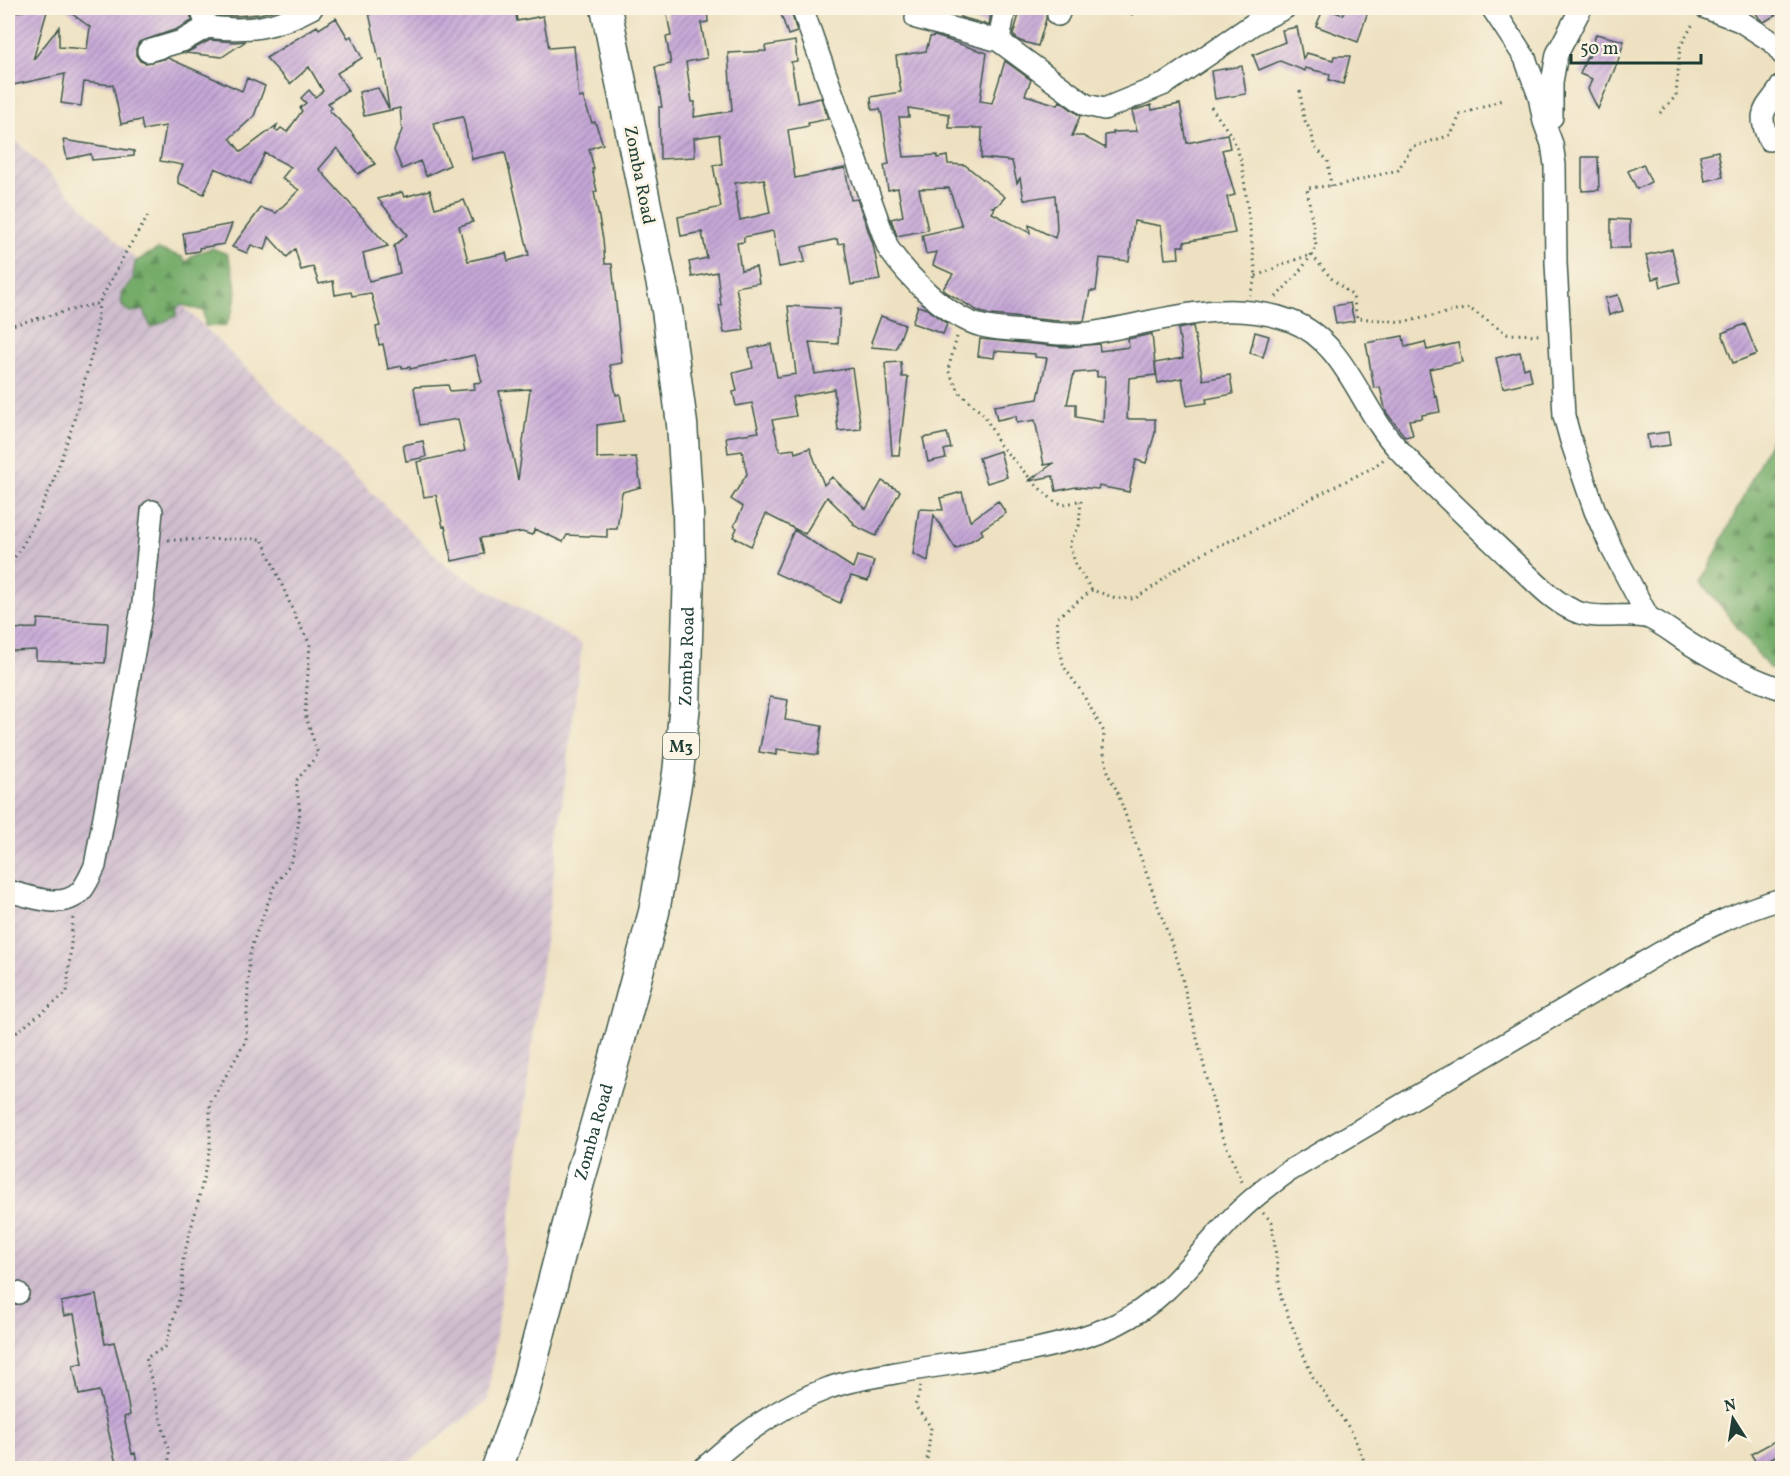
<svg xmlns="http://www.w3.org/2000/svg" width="1790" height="1476" font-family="Vollkorn,serif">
<defs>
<pattern id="industrial-furrows" width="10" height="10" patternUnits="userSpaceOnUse" patternTransform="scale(1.5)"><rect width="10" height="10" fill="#cfbdce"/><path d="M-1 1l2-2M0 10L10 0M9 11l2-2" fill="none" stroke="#b1a3b2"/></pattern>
<pattern id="forest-firs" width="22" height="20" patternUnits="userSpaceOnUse" patternTransform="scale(1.5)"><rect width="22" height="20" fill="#74ac69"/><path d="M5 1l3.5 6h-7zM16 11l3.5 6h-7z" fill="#5f8d57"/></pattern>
<pattern id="building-hatch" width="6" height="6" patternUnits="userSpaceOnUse" patternTransform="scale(1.5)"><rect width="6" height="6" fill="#c6a7d7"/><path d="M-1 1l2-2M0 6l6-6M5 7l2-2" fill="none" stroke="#a089af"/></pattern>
</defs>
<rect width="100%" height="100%" fill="#fcf5e5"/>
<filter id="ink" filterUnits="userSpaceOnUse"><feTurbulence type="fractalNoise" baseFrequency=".0167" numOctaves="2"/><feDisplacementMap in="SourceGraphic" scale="12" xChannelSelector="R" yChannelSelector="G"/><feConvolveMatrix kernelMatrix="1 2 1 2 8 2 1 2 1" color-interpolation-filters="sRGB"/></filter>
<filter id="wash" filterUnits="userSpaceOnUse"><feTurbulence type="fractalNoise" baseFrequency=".008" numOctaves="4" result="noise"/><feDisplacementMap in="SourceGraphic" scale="24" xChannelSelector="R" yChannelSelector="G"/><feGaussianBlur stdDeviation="1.35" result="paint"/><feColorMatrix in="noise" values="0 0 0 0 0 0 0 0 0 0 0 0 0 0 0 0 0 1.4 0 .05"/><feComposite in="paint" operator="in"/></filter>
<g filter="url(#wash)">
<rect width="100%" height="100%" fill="#ede1c1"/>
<path fill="url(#industrial-furrows)" d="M8 133 446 566 582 644 488 1400 401 1468H8Z"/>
<path fill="url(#forest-firs)" stroke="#4a744e" stroke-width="1.5" d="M212 248 227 254C237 279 241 302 225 326H205L204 311 183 305 177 307 176 316 151 328 144 310 130 312 122 306 121 294 133 279 135 262 158 249 182 257 186 262 195 254Z
M1782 416V671L1769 668 1702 582Z"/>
<g id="blocks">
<path fill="url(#building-hatch)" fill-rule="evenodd" d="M31 8H48L33 60 59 27V47L87 49 90 27 64 8H189L192 21 177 29 139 42 136 49V55L140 61 146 63 168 58 242 91 247 78 265 86 254 116 230 138 241 152 277 125 275 130 278 131 281 128 287 132 302 111 300 108 306 103 301 98 309 90 315 97 323 91 309 67 290 84 266 58 317 26 319 29 336 18 348 38 351 36 362 58 337 73 348 90 328 103 332 108 329 110 351 132 375 164 358 174 337 148 319 169 388 246 363 253 369 281 400 273 394 246 407 235 378 199 402 192 404 197 430 190 435 208 464 200 473 222 459 226 468 261 506 253 508 261 529 255 505 152 472 159 463 117 433 123 450 165 426 176 420 161 402 169 394 150 402 130 400 108 364 116 359 92 378 88 389 109 382 59 379 60 368 8H447L449 14 486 8H515L517 21 543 16 549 48 574 46 579 98 583 97 592 123 595 122 603 144 589 149 594 169H592L597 191 594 192 603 239 605 264H612L622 363 610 365 616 395 620 394 624 421 597 425V458L636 457 641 487 622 492 617 529H607V537L567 535 563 542 535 529 532 535 522 532 480 538 484 554 452 561 445 526 443 527 436 495 424 497 417 462 465 451 458 419 420 425 414 387 448 385 450 391 475 389 474 383 482 382 475 355 410 369V367L402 368V366L388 369 383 344 379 345 376 327 380 326 371 293 352 296 351 292 335 295 333 281 319 284 313 267 301 270 295 249 287 257 269 237 265 250 251 245 247 253 232 247 261 208 276 213 299 190 282 178 291 167 265 153 250 184 215 168 204 194 178 183V177L183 165 160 161 166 126 143 130 141 120 121 124 113 85 84 82 81 106 61 103 65 74 8 86V13L30 10ZM530 389 518 480 499 391Z
M214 8H283L259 14 236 16 217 15Z
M676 8H707L708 22 701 23 707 58 686 62 692 102H695L694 117 732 111 728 53 766 51 765 46 795 41 797 61 791 62 798 103 821 98 828 119 808 123 809 126 788 130 795 178 845 168 851 200 857 199 873 244 880 280 851 285 844 243 838 244 837 239 802 247 805 262 779 267 773 231 744 237V242L737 243 741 270 756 267 759 283 736 287 744 330 724 333 719 305H721L717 272 692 277 689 262 707 258 702 232 681 236 678 217 721 207 713 165 722 164 719 134 694 138 695 157 660 159 659 107H662L655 67 671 64 666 37 671 36 666 9ZM764 179 770 213 740 220 735 192H737L735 183Z
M779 8H790L797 32 788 35Z
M962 8H992L989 25 960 17Z
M1021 8H1047L1046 19 1038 46 1020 41 1013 35Z
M1324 8 1343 15 1345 8H1369L1358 42 1316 26Z
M1753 8H1782V11L1764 22 1759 18Z
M1297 27 1303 59 1306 53 1333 60 1334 56H1350L1343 84 1329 80 1330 74 1305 68V71L1280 61 1259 70 1253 55 1285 42 1282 30Z
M1596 34 1624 41 1618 61 1598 109 1588 89 1592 79 1580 74 1587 56 1589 57Z
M935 36 987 53 980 101 992 103 1005 61 1031 80 1025 95 1058 105 1060 101 1080 116 1072 136H1083L1105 148V135L1113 134V132L1137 131 1132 111 1151 105 1152 110 1180 104 1187 143 1227 134 1230 148 1222 150 1235 195 1227 197 1235 233 1184 242V246H1178L1179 258 1165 259 1161 226 1134 221 1129 261 1100 258 1096 291H1090L1084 321H1060L990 315 978 311 946 292 943 289 953 274 933 265 937 252 926 254 922 235 962 226 949 188 919 189 928 230 897 236 891 219 903 216 898 188 888 190 884 165 889 164 882 116 880 109 872 110 871 97 901 92 896 56 926 51 930 37ZM908 108 949 114V128H982L981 158 1012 161 1017 183 1020 178 1024 200 1055 195 1057 229 1055 238 1029 225 1030 233 992 213 995 208 992 207 998 205 1005 197 965 165 948 164 947 156 937 158V155L904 157 899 117H909Z
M210 40 235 42 246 41 222 57 186 53Z
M1242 66 1246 94 1215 99 1211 71Z
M63 140 134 151V156L92 160 91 154 67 159Z
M1718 151 1723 177 1705 181 1700 155Z
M1582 157H1598L1599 190 1582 191Z
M1643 164 1651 182 1637 189 1628 171Z
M1611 219 1630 220V248H1611Z
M232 224 224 244 199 248V251L186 253 183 233Z
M1672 249 1680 282 1661 287 1659 277 1652 279 1646 255Z
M1618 295 1623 311 1609 315 1605 298Z
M1350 303 1354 321 1336 324 1333 306Z
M788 306 840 309 838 344 809 342 815 374 852 368 861 429 838 431 834 389 792 397 796 416 772 420 780 451 794 449 795 453 810 448 824 485 832 477 866 509 882 481 900 491 876 536 853 525 854 523 827 497 805 534 766 514 751 546 733 537 737 528 734 526 743 507 731 499 747 474 742 451 728 453 726 437 759 432 752 403 736 406 733 392 737 391 733 373 753 368 749 349 771 344 777 377 796 374Z
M918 306 927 309 947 324 943 334 912 323Z
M881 316 905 325 896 349 871 347 873 343 871 342Z
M1745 324 1757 354 1733 363 1722 333Z
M1193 326 1203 380 1230 375 1233 394 1206 399 1207 403 1187 406 1182 378 1158 383 1155 363 1183 358 1178 329Z
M1255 332 1269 336 1263 357 1250 353Z
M1152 334 1156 375 1129 378 1127 419H1155V433L1146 463 1136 460 1129 492 1099 486 1098 489 1076 487 1056 491 1053 476 1028 481 1054 463 1044 465 1035 420 1017 423 1016 416 997 420 994 406 1038 399 1047 358 1035 357V354L995 351 994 358 978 356 980 339 1066 347 1099 344 1100 351 1129 347 1128 339ZM1097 371V377L1105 376 1103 422 1076 417V404H1067L1074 373Z
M1403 336 1405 347 1425 342 1427 350 1458 343 1462 362 1429 369 1435 397 1437 396 1440 412 1422 415V418L1409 420 1413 435 1405 437 1386 412 1380 387 1374 388 1366 343Z
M1520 352 1524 369 1529 367 1532 381 1503 388 1496 358Z
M901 362 902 377H908L899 455H892L885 363Z
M1668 432 1670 445 1649 448 1647 435Z
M947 433 951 448 944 450 946 458 928 462 923 438Z
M423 441 426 457 406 461 403 445Z
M1000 451 1007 477 987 483 979 458Z
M962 492 970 521 998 501 1006 513 981 530 983 534 956 549 934 515 928 561 913 554 919 509 943 510 940 498Z
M794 530 853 568 857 556 874 561 868 581 851 576 840 603 775 573Z
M38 619 108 623 105 663 36 660V650L10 651 9 629 37 628Z
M770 697 788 700 785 720 822 726 818 755 777 749V755L759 752Z
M96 1295 105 1344 114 1342 123 1377 130 1415 124 1417 132 1454 135 1453 138 1468H117L99 1391 79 1395 73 1365 83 1363 74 1314 64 1316 61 1302Z
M1782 1437V1452L1758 1466 1751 1454Z"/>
</g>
</g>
<g filter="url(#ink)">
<use href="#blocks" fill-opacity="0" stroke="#3e5649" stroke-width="1.5"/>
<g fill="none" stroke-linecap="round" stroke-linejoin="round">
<g stroke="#3e5649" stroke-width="24">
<path id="minor" d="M201 8 207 27C249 32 275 28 312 8
M802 8 888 248C908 277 947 317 982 326 998 330 1014 330 1030 331 1050 333 1069 336 1089 333 1157 323 1223 296 1291 321 1347 342 1361 412 1400 451 1437 490 1477 527 1516 564 1535 581 1555 605 1580 613 1600 620 1633 612 1649 618 1663 624 1677 636 1690 644 1719 662 1750 679 1782 689
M1492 8 1525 58 1539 96 1544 122 1552 144 1555 165 1556 263 1564 416 1571 441 1595 511 1612 549 1648 617
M1706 8 1740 21 1774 43 1782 54
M1058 15 1061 8
M916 18 999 41 1086 105 1104 109 1165 84 1255 23 1285 8
M999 41 1005 8
M148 51 182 41 207 27
M1552 117V82L1557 54 1581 8
M1769 140C1755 109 1768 109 1782 85
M8 891C30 896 62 911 81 891 87 884 91 874 95 866L143 603 152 511
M8 1293H18
M704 1468C741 1434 781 1405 829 1388 850 1380 873 1377 895 1373 965 1360 1054 1353 1117 1324 1163 1302 1191 1263 1224 1227 1242 1206 1264 1189 1286 1173L1658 954C1698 932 1738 911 1782 899"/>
</g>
<g stroke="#3e5649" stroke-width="33">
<g id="highway">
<path id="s1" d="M497 1468 523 1397 579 1182 617 1050 654 912 678 773 685 704 689 569 688 512 682 424 667 310 606 8"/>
</g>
</g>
<path stroke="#3e5649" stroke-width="3" stroke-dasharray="1.5 4.5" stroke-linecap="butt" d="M1131 15 1135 8
M1300 91 1304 119 1312 134 1314 146 1328 161 1331 186
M1211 107 1233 138 1242 163 1256 276 1250 295
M1660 113 1676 96 1680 47 1694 22
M1256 276 1297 259 1312 255 1331 278 1353 296 1357 318 1404 322 1469 308 1507 334 1542 335
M1276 297C1291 281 1307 265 1316 246L1307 188 1339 185 1398 170 1412 147 1451 135 1460 115 1502 100
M8 326 99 303 127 250 150 213
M957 337 948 370 960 393 985 416 999 444 1038 487 1054 501 1064 505 1081 500 1079 526 1069 544 1077 568 1092 590 1116 598 1134 599 1159 583 1173 571 1205 552 1256 529 1312 498 1372 468 1384 459
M168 540 262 539 297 620 310 644 305 714 318 754 296 781 300 812 294 853 290 864 274 887 253 942 249 958 246 1041 210 1103V1148L198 1202 183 1259 182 1289 165 1347 146 1358 169 1453V1468
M8 567 24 543 52 485 73 424 95 342 99 303
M1092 590 1057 618 1059 644 1064 667 1081 691 1104 732 1103 749 1109 776 1117 791 1178 962 1221 1134 1243 1184
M8 1048 12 1036 67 993 73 916
M1263 1213 1272 1222 1281 1298 1312 1376 1352 1432 1367 1468
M921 1386 915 1406 931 1427 926 1468"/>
<use href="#minor" stroke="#fff" stroke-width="21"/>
<use href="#highway" stroke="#fff" stroke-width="30"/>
</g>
</g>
<g text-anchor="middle" stroke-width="5" stroke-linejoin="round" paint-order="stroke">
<rect fill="#fcf5e5" stroke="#617469" stroke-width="1.5" x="663" y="733" width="36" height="26" rx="4.5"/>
<g font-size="16" font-weight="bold" fill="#1f3d34">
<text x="681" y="752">M3</text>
</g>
<g font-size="18" fill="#1f3d34" stroke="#fcf5e5">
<text transform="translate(640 175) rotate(79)" y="6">Zomba Road</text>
<text dy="6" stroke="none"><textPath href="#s1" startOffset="836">Zomba Road</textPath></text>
<text dy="6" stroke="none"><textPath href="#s1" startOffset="350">Zomba Road</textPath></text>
</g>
</g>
<rect width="1790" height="1476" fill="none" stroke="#fcf5e5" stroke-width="30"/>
<g transform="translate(1733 1419) rotate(348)" stroke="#fcf5e5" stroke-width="4.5" paint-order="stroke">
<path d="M0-4.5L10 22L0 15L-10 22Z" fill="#1f3d34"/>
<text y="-9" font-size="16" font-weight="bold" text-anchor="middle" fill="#1f3d34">N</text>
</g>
<path d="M1571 54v9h130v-9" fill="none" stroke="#1f3d34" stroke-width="3"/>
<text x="1580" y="54" font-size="18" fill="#1f3d34" stroke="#fcf5e5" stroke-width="4.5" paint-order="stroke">50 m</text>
</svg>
